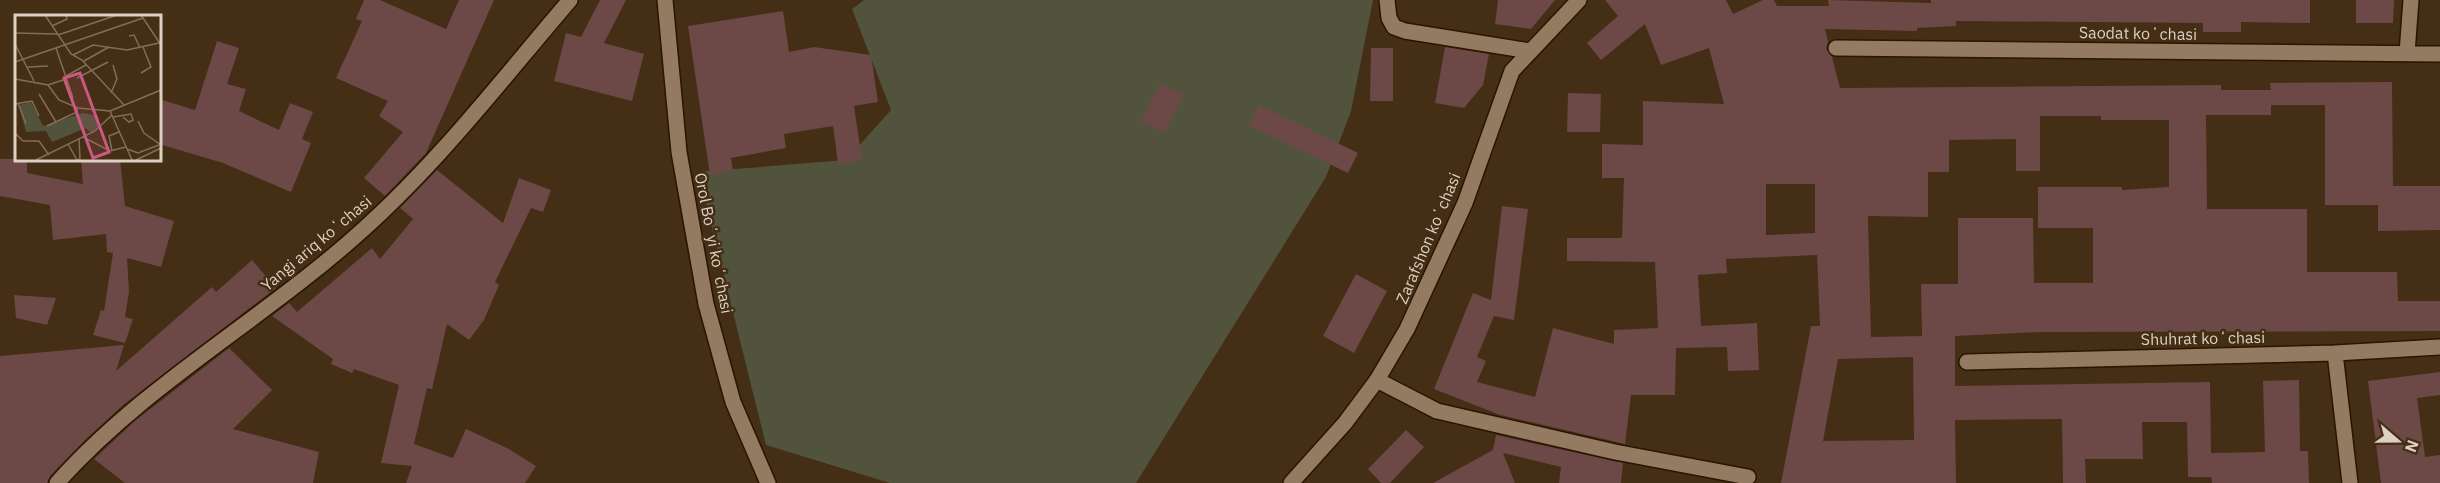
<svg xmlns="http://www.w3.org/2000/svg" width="2440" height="483" font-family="'IBM Plex Sans',sans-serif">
<rect width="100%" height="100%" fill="#442e15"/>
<path fill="#52533c" d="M864 0H1373L1351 111 1326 177 1136 483H890L766 445 698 172 846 160 891 110 852 9Z"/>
<path fill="#6c4846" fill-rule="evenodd" d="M364 0H380L446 29 459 0H494L426 153 385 196 364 178 403 132 379 116 388 101 336 78 362 21 356 19Z
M600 0H626L604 43 644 54 632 101 554 81 566 33 581 37Z
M1498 0H1555L1531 29 1495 24Z
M1605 0H1726L1733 14 1763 0H1774L1777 6H1829L1828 0 1931 3V0H2310V23L2241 22V32H2203V23L1956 21V26L1917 28V31L1825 29 1828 42 1826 48 1832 57 1840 88 2221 85V90H2271L2270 83 2392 82 2393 186H2440V230L2378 231V205H2325V105H2271V96V115H2206L2207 209H2307V272H2397L2398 301H2440V331L2040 332 1955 336V386L2210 382 2211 453 2265 452 2263 381 2299 380 2300 451H2308L2309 483H2212L2211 477H2188L2187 422H2142L2143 459H2085L2086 483H2063L2062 419 1955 420 1956 483H1781L1811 326H1820L1817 255 1726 259 1727 273 1698 275 1701 326 1757 323 1759 370 1728 371 1727 347 1676 348 1675 395H1631L1625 444 1500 415 1434 389 1473 293 1491 300 1502 206 1528 209 1514 320 1494 316 1477 357 1486 361 1477 382 1535 397 1553 328 1614 344V330L1658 328 1655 262 1567 261V238H1622L1624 178H1602V144L1643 145V101L1724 104 1709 48 1661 65 1645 24 1601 60 1587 43 1618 16ZM2040 116H2101V120H2169V187L2122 190V187H2038V228H2093V283H2034L2033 218H1958V284H1921L1922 336 1871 337 1868 216 1928 217V172H1949V140L2016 139V171H2040ZM1766 184H1815V233L1766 235ZM1913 357 1914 440 1823 441 1838 359Z
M2356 0H2394L2393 23H2356Z
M783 11 789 52 814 47 871 55 878 102 854 106 862 160 838 164 833 126 784 134 786 148 731 158 733 171 710 175 688 26Z
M217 41 239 48 227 84 246 89 239 111 279 130 290 103 313 112 302 139 311 143 291 192 223 163 159 144V99L195 110Z
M1445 47 1489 54 1483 85 1464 108 1435 103Z
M1371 48H1393V101H1370Z
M1161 83 1184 95 1164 133 1141 120Z
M1568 93 1601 94 1600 132H1567Z
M1259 105 1358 153 1348 173 1249 125Z
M0 159H27V173L83 184 81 159H120L125 206 174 221 161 267 127 258 129 292 125 317 133 319 125 343 93 335 101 310 104 311 113 253 107 252 106 234 53 240 50 205 0 196Z
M437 170 503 223 519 178 551 190 543 212 531 208 495 282 499 285 484 320 469 340 447 324 432 389 427 388 414 444 453 458 466 429 507 448 536 466 525 483H406L412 466 381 463 399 385 354 369 352 373 331 364 333 359 272 316 289 303 297 312 372 248 380 259 413 219 400 208Z
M252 260 276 288 123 405 85 440 50 476 47 483H0V356L124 345 116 371 212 287 216 292Z
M1356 274 1387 291 1354 353 1323 336Z
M14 295 56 298 47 325 16 318Z
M229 348 272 390 233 429 319 452 313 483H125L94 459 136 420Z
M2440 372V395L2417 398 2425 457 2440 455V483H2381L2368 381Z
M1406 430 1424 447 1390 483H1381L1368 469Z
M1496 435 1623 463 1621 483H1559L1561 467 1503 453 1515 483H1433L1493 450Z"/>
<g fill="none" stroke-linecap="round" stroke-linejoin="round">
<g stroke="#291500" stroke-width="18">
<path id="minor" d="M1387 0 1389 18 1394 27 1405 31 1530 51
M1836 48 2440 54
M2407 53 2411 0
M2335 353 2350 483
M1967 362 2335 353 2440 347
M1377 380 1437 411 1615 452 1748 477
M57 483C147 382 268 317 367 226 442 158 504 77 570 0"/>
</g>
<g stroke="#291500" stroke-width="18">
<path id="tertiary" d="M665 0 679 152 706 304 733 402 768 483"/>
</g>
<g stroke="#291500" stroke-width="18">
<path id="secondary" d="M1291 483 1345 423 1377 380 1407 329 1465 203 1512 71 1579 0"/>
</g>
<use href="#minor" stroke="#937a60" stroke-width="15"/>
<use href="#tertiary" stroke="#937a60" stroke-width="15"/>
<use href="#secondary" stroke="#937a60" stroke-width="15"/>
</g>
<g text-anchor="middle" stroke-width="5" stroke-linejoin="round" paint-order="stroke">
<g font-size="16" fill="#ddcfc1" stroke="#442e15">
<text transform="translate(2138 33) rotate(1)" y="6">Saodat koʻchasi</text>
<text transform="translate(1428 238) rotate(-67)" y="6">Zarafshon koʻchasi</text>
<text transform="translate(316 243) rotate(-40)" y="6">Yangi ariq koʻchasi</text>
<text transform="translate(714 243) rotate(79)" y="6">Orol Boʻyi koʻchasi</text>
<text transform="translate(2203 338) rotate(-1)" y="6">Shuhrat koʻchasi</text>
</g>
</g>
<g transform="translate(15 15)">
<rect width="146" height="146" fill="#442e15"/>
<path d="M16 87 28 111 68 98 83 101 84 113 76 118 71 113 37 127 31 116 11 117 4 90Z" fill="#52533c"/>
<path fill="none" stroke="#816e5a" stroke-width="1.5" d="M30 0 56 39 67 45 109 90M126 0 146 30M37 11 52 4 51 0M0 18 42 19M43 20 102 0M114 21 119 20 125 33M0 29 19 66M41 33 58 83M58 40 78 30 112 35 144 28M69 46 94 32M0 47 128 3M13 52 33 51M126 58 136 52 128 32M51 61 71 50M62 63 93 47M0 64 33 70 44 85 63 93 95 96 117 145M33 70 51 64M96 78 102 64 98 50M24 79 41 107M3 88 11 109M0 89 17 86 24 101M95 96 146 75M98 102 116 99 118 105 114 107 108 102M123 106 129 118 146 130M32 111 62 97V92M0 118 8 126H24L34 140M68 122 95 136 111 132M53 129 62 145M112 134 123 138 144 130M97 136 94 121 104 117M21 145 80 116 97 100M62 145 65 144 64 123M121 145 146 133"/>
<path fill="#cb587f" fill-opacity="0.15" stroke="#cb587f" stroke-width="3" d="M65 58 94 137 78 143 49 63Z"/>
<rect width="146" height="146" fill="none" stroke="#ddcfc1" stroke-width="3"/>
</g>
<g transform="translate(2398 441) rotate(110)" stroke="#442e15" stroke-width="4.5" paint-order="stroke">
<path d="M0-4.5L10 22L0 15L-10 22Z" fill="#ddcfc1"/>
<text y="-9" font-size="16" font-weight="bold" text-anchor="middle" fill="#ddcfc1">N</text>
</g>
</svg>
